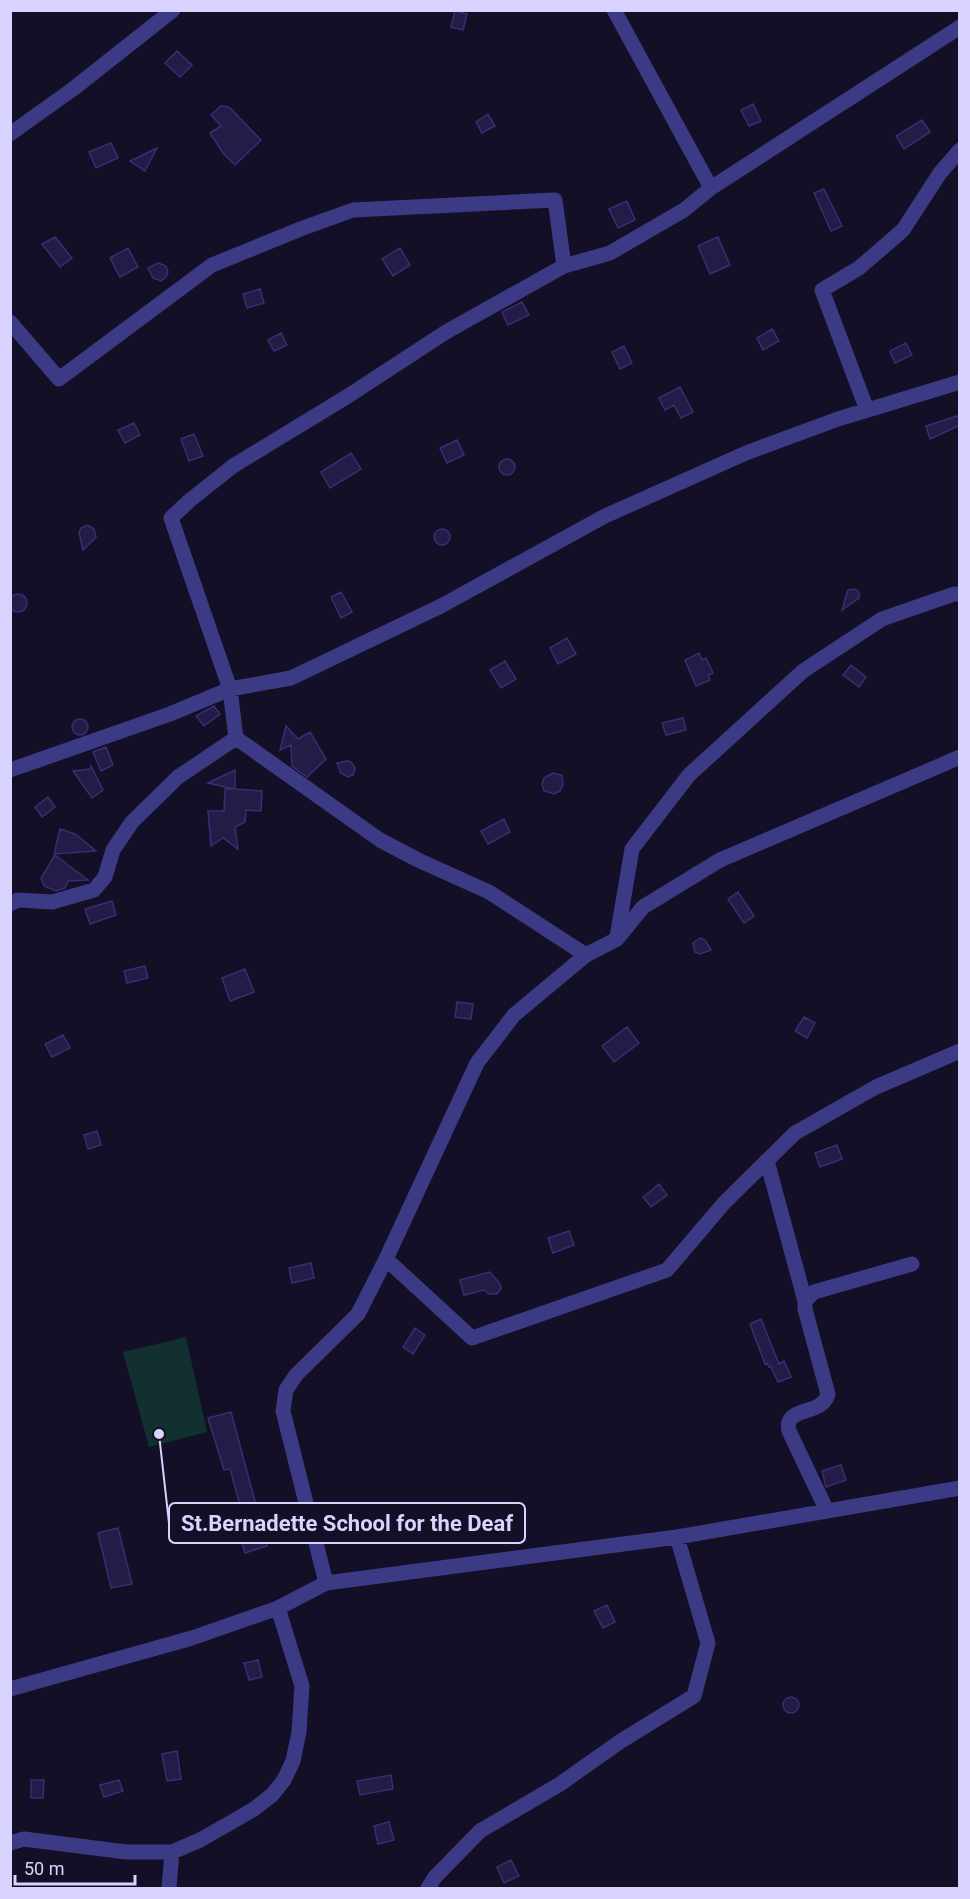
<svg xmlns="http://www.w3.org/2000/svg" width="970" height="1899" font-family="Roboto,sans-serif">
<rect width="100%" height="100%" fill="#130f26"/>
<path fill="#12302f" d="M186 1337 207 1432 149 1447 123 1352Z"/>
<path fill="#241b47" stroke="#3b2d73" stroke-width="1.5" d="M455 11 467 14 463 30 451 27Z
M177 51 192 65 180 77 165 63Z
M753 104 761 121 749 126 741 110Z
M221 106 229 107 261 140 235 165 223 153 210 133 221 126 211 115Z
M488 114 495 126 482 133 476 122Z
M922 120 930 132 904 149 896 136Z
M111 143 118 158 96 168 89 152Z
M157 148 145 171 130 161Z
M824 189 842 226 831 231 814 193Z
M627 201 635 220 618 228 609 209Z
M55 237 72 258 60 267 42 244Z
M718 237 730 265 710 274 698 246Z
M128 248 138 267 120 277 110 258Z
M400 248 410 265 393 276 382 259Z
M158 263 166 266 168 272 166 277 161 281 153 278 148 268Z
M260 289 264 303 247 308 243 294Z
M522 302 529 315 508 325 502 312Z
M772 329 779 341 763 350 757 338Z
M281 333 287 345 274 351 268 340Z
M906 343 912 355 895 363 890 351Z
M624 346 632 363 620 369 612 352Z
M680 387 693 412 681 418 674 405 665 410 659 398Z
M960 415V425L930 439 926 426Z
M134 423 140 435 125 443 118 430Z
M194 434 203 456 189 461 181 439Z
M457 440 464 455 447 463 440 448Z
M351 453 361 469 330 488 321 472Z
M499 467a8 8 0 1 1 16 0a8 8 0 1 1-16 0Z
M87 525 94 529 96 537 83 550 79 533 81 528Z
M434 537a8 8 0 1 1 16 0a8 8 0 1 1-16 0Z
M855 589 859 592V598L842 610 848 590Z
M341 592 352 612 341 618 331 597Z
M9 603a9 9 0 1 1 18 0a9 9 0 1 1-18 0Z
M567 638 576 654 558 664 550 648Z
M699 653 702 660 706 658 713 673 708 675 710 680 696 686 685 660Z
M505 661 516 679 501 688 490 670Z
M851 665 866 677 859 687 843 675Z
M214 706 220 714 204 726 196 716Z
M683 718 686 730 666 735 662 723Z
M72 727a8 8 0 1 1 16 0a8 8 0 1 1-16 0Z
M286 726 298 739 310 732 326 759 307 777 292 766 291 745 280 750Z
M106 747 113 765 101 771 93 752Z
M347 761 351 762 355 768 353 775 348 777 341 773 337 763Z
M91 766 103 790 92 798 73 771 90 769Z
M235 770V789L262 791 261 811 246 810 245 822 235 827 238 849 223 838 211 846 208 811H224L225 789H234L208 783Z
M553 773 562 775 563 785 560 791 554 794 544 791 542 784 544 778Z
M48 797 55 807 42 817 35 807Z
M504 819 510 832 488 844 481 831Z
M60 829 75 834 96 851 54 854Z
M55 855 88 880 68 881 65 888 56 891 44 886 41 878Z
M738 892 754 916 744 923 728 899Z
M112 901 116 915 90 924 85 909Z
M700 938 705 940 711 950 700 954 695 952 693 943Z
M145 966 148 978 127 983 124 971Z
M245 969 254 992 230 1001 222 978Z
M457 1002 473 1004 471 1019 455 1017Z
M804 1017 815 1023 807 1038 795 1031Z
M627 1027 639 1043 614 1062 602 1046Z
M63 1035 70 1048 52 1057 45 1044Z
M97 1131 101 1145 88 1149 84 1135Z
M837 1145 842 1159 820 1167 815 1153Z
M659 1184 667 1195 651 1207 643 1197Z
M569 1231 574 1245 553 1253 548 1238Z
M311 1263 314 1278 292 1283 289 1268Z
M490 1272 500 1284 501 1288 497 1294H489L484 1290 464 1295 460 1280Z
M761 1319 779 1364 784 1361 791 1377 778 1382 771 1367H769L767 1363 765 1364 750 1324Z
M415 1328 425 1335 413 1354 403 1347Z
M231 1412 267 1546 245 1553 232 1507 240 1505 230 1469 224 1470 208 1418Z
M841 1465 846 1480 826 1487 822 1471Z
M118 1528 132 1584 111 1588 98 1533Z
M607 1605 615 1622 603 1628 594 1611Z
M258 1660 262 1677 249 1680 244 1663Z
M783 1705a8 8 0 1 1 16 0a8 8 0 1 1-16 0Z
M177 1751 181 1779 167 1781 162 1754Z
M391 1775 393 1789 360 1795 357 1781Z
M31 1780H44L43 1798H31Z
M119 1780 123 1791 104 1797 100 1785Z
M389 1822 394 1840 378 1844 374 1826Z
M511 1860 519 1876 504 1883 497 1867Z"/>
<g fill="none" stroke-linecap="round" stroke-linejoin="round">
<path stroke="#3d3a85" stroke-width="15" d="M614 10 711 188
M10 134 73 89 173 10
M10 322 59 379 212 265 303 228 353 210 555 200 564 266
M867 410 822 290 859 268 903 230 940 173 960 150
M10 770 170 714 230 689 291 678 441 606 605 516 746 453 838 419 960 382
M10 904 18 900 52 902 94 890 105 877 113 850 132 822 178 777 236 738
M617 937 632 849 689 775 803 671 882 619 954 594H960
M586 955 489 892 418 860 380 840 236 738 230 689 171 518 189 501 233 466 348 396 446 332 564 266 610 253 684 210 711 188 960 27
M767 1161 805 1301
M386 1259 472 1338 667 1270 724 1203 795 1133 876 1087 960 1051
M827 1511 789 1431C783 1405 822 1417 828 1394L805 1309V1301L814 1292 912 1264
M326 1583 283 1411 286 1390 296 1375 358 1314 386 1259 477 1063 514 1015 586 955 617 939 643 907 720 860 960 757
M10 1689 192 1638 278 1608 326 1583 677 1537 960 1488
M10 1843 24 1839 126 1852H172L200 1840 230 1823 254 1809 272 1795 284 1780 293 1761 299 1732 302 1686 278 1608
M169 1888 172 1852
M428 1888 435 1877 480 1831 560 1784 621 1741 694 1696 708 1643 677 1537"/>
</g>
<path fill="none" stroke="#d9d4ff" stroke-width="2" d="M159 1434L169 1523"/>
<circle fill="#d9d4ff" stroke="#130f26" stroke-width="2" cx="159" cy="1434" r="6"/>
<rect fill="#130f26" stroke="#d9d4ff" stroke-width="2" x="169" y="1503" width="356" height="40" rx="6"/>
<g font-size="22" text-anchor="middle" font-weight="bold" fill="#d9d4ff">
<text x="347" y="1531">St.Bernadette School for the Deaf</text>
</g>
<rect width="970" height="1899" fill="none" stroke="#d9d4ff" stroke-width="24"/>
<path d="M15 1875v9h120v-9" fill="none" stroke="#d9d4ff" stroke-width="3"/>
<text x="24" y="1875" font-size="18" fill="#d9d4ff" stroke="#130f26" stroke-width="4.5" paint-order="stroke">50 m</text>
</svg>
